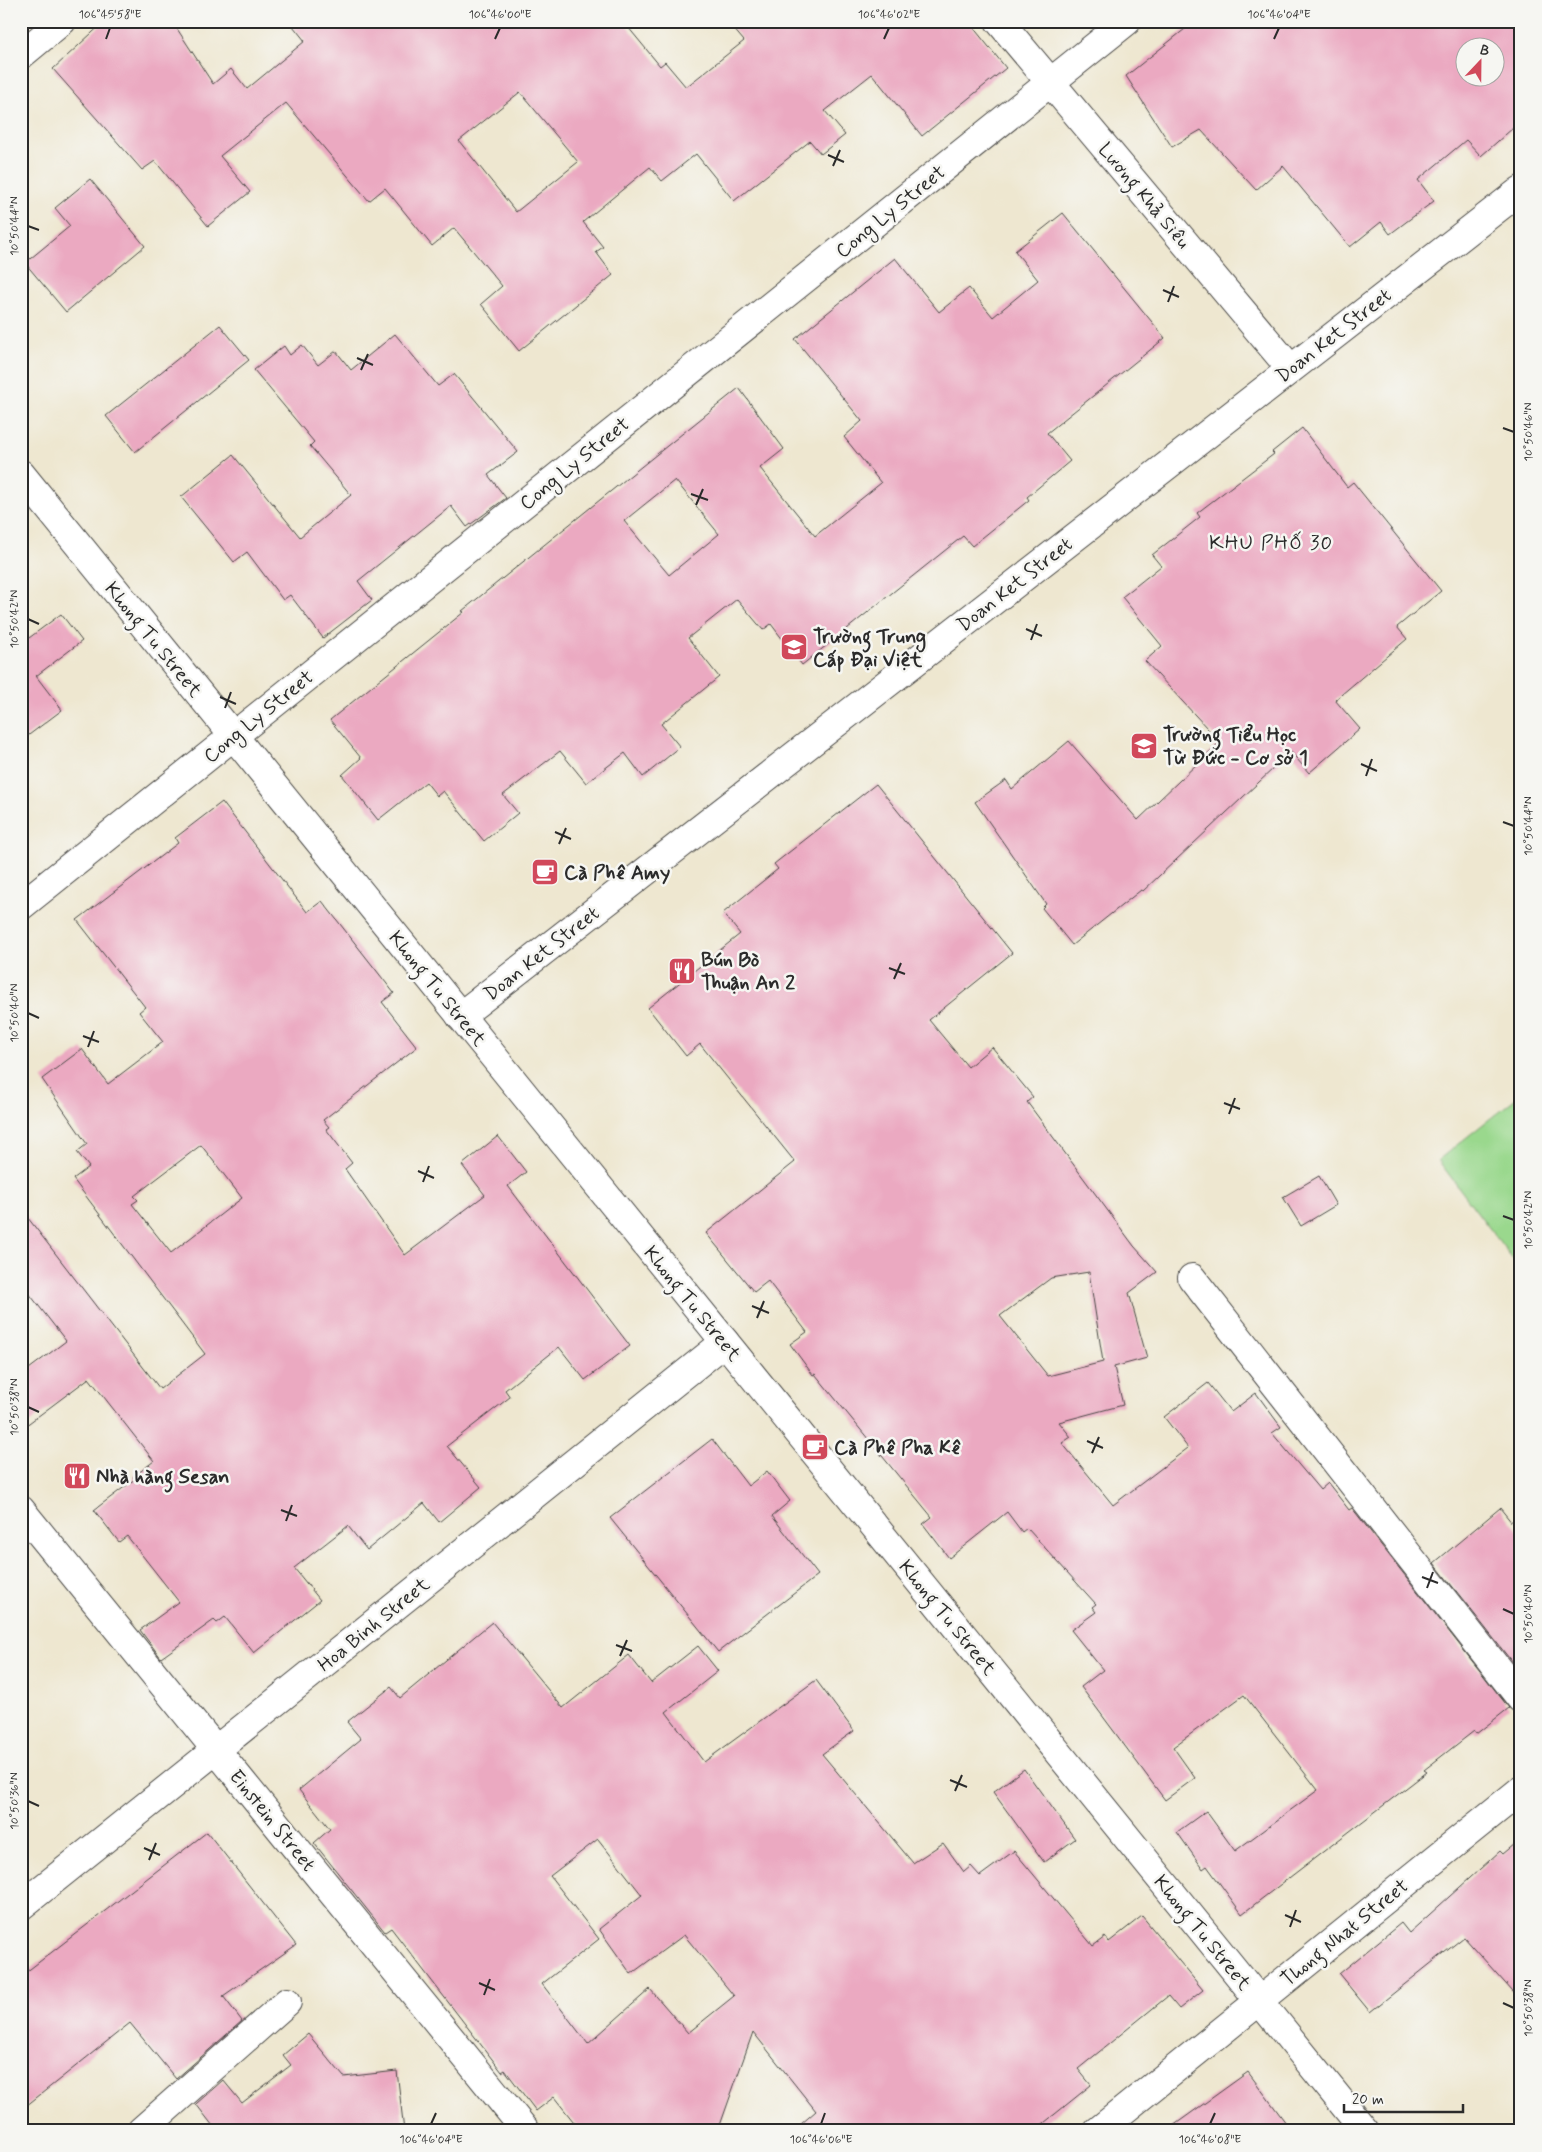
<svg xmlns="http://www.w3.org/2000/svg" width="1542" height="2152" font-family="Mynerve,sans-serif">
<rect width="100%" height="100%" fill="#f6f6f2"/>
<filter id="ink" filterUnits="userSpaceOnUse"><feTurbulence type="fractalNoise" baseFrequency=".02" numOctaves="2"/><feDisplacementMap in="SourceGraphic" scale="10" xChannelSelector="R" yChannelSelector="G"/><feConvolveMatrix kernelMatrix="1 2 1 2 8 2 1 2 1" color-interpolation-filters="sRGB"/></filter>
<filter id="wash" filterUnits="userSpaceOnUse"><feTurbulence type="fractalNoise" baseFrequency=".0096" numOctaves="4" result="noise"/><feDisplacementMap in="SourceGraphic" scale="20" xChannelSelector="R" yChannelSelector="G"/><feGaussianBlur stdDeviation="1.12" result="paint"/><feColorMatrix in="noise" values="0 0 0 0 0 0 0 0 0 0 0 0 0 0 0 0 0 1.4 0 .05"/><feComposite in="paint" operator="in"/></filter>
<g filter="url(#wash)">
<rect width="100%" height="100%" fill="#eee7d0"/>
<path fill="#9ad88d" stroke="#62825c" d="M1521 1094V1270L1438 1160Z"/>
<g id="blocks">
<path fill="#eba9c1" fill-rule="evenodd" d="M105 21H172L213 84 231 69 247 89 305 41 289 21H623L660 66 665 62 686 87 744 41 727 21H968L1006 68 922 136 872 74 825 111 845 135 821 154 810 141 734 201 696 154 662 181 650 167 583 222 603 247 596 252 613 275 519 351 481 304 502 286 454 228 432 246 385 188 369 201 286 103 220 156 250 192 208 226 155 161 142 170 53 69ZM520 92 578 162 516 212 459 141Z
M1195 21H1521V121L1481 156 1466 140 1418 180 1434 201 1390 234 1381 222 1350 247 1283 166 1256 190 1201 130 1172 147 1126 76ZM1464 48H1494V78H1464Z
M90 179 145 246 66 312 25 263 70 226 55 208Z
M1063 213 1165 338 1047 433 1070 461 1027 497 1029 500 972 546 963 536 802 665 771 624 763 630 737 599 688 638 719 677 661 724 680 747 643 777 625 753 586 783 560 751 503 795 518 813 484 841 443 791 437 796 426 782 378 820 342 775 361 758 330 720 464 612 462 611 739 388 784 449 760 468 815 536 881 483 844 437 862 421 795 339 895 258 939 312 969 288 993 317 1038 280 1015 251ZM675 480 719 534 669 575 624 521Z
M220 325 249 360 135 452 106 416Z
M395 334 438 386 454 374 518 452 488 475 506 498 467 527 451 506 358 581 372 600 323 638 290 595 283 600 247 552 234 562 181 497 233 455 300 537 351 495 310 446 314 442 254 370 284 346 290 355 302 345 318 365 336 351 351 370Z
M1302 428 1347 487 1353 482 1441 591 1397 627 1407 639 1335 700 1360 729 1309 773 1291 752 1143 891 1141 890 1072 945 1042 908 1046 904 975 802 1006 780 1012 789 1069 741 1138 820 1220 742 1145 661 1162 646 1122 597 1161 566 1152 555 1200 517 1197 513 1274 454 1272 452Z
M61 614 82 641 36 676 62 710 21 741V644Z
M876 784 1012 953 929 1020 968 1067 992 1047 1033 1097 1027 1102 1134 1246 1157 1272 1129 1293 1147 1358 1114 1367 1123 1405 1059 1422 1071 1437 1062 1443 1113 1505 1188 1448 1164 1417 1208 1383 1231 1412 1256 1393 1281 1427 1272 1433 1320 1490 1328 1483 1349 1510 1352 1508 1509 1708 1476 1734 1474 1731 1424 1770 1427 1772 1242 1914 1207 1866 1203 1869 1177 1832 1206 1811 1235 1851 1318 1790 1244 1695 1173 1747 1195 1778 1165 1800 1081 1687 1103 1670 1071 1630 1096 1612 1092 1607 1096 1604 1027 1528 1022 1532 1007 1512 949 1558 923 1524 932 1517 815 1374 813 1375 790 1344 807 1332 768 1281 754 1292 706 1233 795 1162 700 1044 686 1056 648 1008 740 934 723 913 778 869 774 864ZM1089 1272 1103 1362 1048 1376 1000 1316 1051 1278Z
M222 802 307 912 322 901 394 993 382 1002 417 1047 323 1120 329 1127 326 1129 352 1163 345 1169 405 1255 485 1195 462 1165 498 1136 526 1172 508 1186 630 1346 585 1380 559 1347 505 1390 510 1397 447 1446 481 1487 439 1522 424 1503 367 1550 348 1526 294 1568 320 1600 254 1653 225 1617 217 1623 214 1620 161 1658 140 1630 179 1602 127 1536 119 1542 94 1510 135 1479 133 1477 154 1461 89 1378 21 1429V1375L66 1341 21 1283V1209L160 1389 205 1354 73 1179 89 1167 77 1152 87 1144 42 1079 82 1049 108 1084 163 1042 139 1012 145 1007 77 920 178 843 175 838ZM201 1145 242 1198 171 1253 132 1204 138 1200 134 1196Z
M1319 1176 1336 1205 1301 1226 1283 1197Z
M712 1439 748 1486 767 1471 790 1501 772 1516 818 1575 718 1652 610 1518Z
M1500 1508 1521 1534 1520 1672 1434 1563Z
M492 1622 563 1708 629 1655 651 1683 698 1646 718 1671 666 1712 704 1762 816 1680 854 1731 822 1754 913 1863 943 1843 964 1872 971 1866 980 1876 1014 1851 1093 1946 1105 1937 1109 1942 1142 1916 1203 1990 1179 2009 1168 1996 1078 2069 1091 2085 1034 2131H793L816 2111 753 2032 718 2131H581L554 2097 536 2111 505 2070 502 2072 391 1928 385 1932 314 1843 330 1829 299 1790 361 1739 347 1722 391 1687 400 1698ZM598 1839 642 1895 599 1929 631 1974 684 1935 734 1996 688 2033 650 1989 588 2044 542 1984 599 1939 550 1876Z
M1024 1769 1075 1839 1044 1862 993 1792Z
M207 1832 296 1945 223 1996 242 2021 176 2079 130 2023 21 2110V1976Z
M1521 1839V2001L1464 1937 1370 2012 1339 1974 1401 1923 1409 1933 1500 1851 1503 1854Z
M308 2034 344 2077 397 2071 404 2131H207L213 2126 196 2104 223 2080 242 2103 291 2065 283 2055Z
M1248 2072 1292 2131H1166Z"/>
</g>
</g>
<g filter="url(#ink)">
<use href="#blocks" fill-opacity="0" stroke="#484744" stroke-width="1"/>
<g fill="none" stroke-linecap="round" stroke-linejoin="round">
<g stroke="#484744" stroke-width="30">
<path id="minor" d="M999 21 1290 368
M21 55 62 21
M21 906 1127 21
M460 1016 1521 190
M1192 1278 1521 1699
M21 1510 526 2131
M21 1906 725 1342
M141 2131 287 2002"/>
</g>
<g stroke="#484744" stroke-width="30">
<path id="tertiary" d="M21 474 1365 2131
M1098 2131 1521 1790"/>
</g>
<use href="#minor" stroke="#fff" stroke-width="28"/>
<use href="#tertiary" stroke="#fff" stroke-width="28"/>
</g>
</g>
<path fill="none" stroke="#2b2b2b" stroke-width="2" d="M106 39 110 28M495 39 500 28M884 39 889 28M1274 39 1279 28M828 155 844 162M833 166 840 150M28 226 39 230M1163 290 1179 297M1168 302 1174 286M357 358 373 365M361 370 368 354M1503 428 1514 432M691 494 708 500M696 505 703 489M28 619 39 624M1026 629 1042 636M1031 640 1037 624M220 697 236 704M225 708 231 692M1361 764 1377 771M1366 776 1372 759M1503 822 1514 826M555 832 571 839M559 844 566 828M889 968 905 974M894 979 901 963M28 1013 39 1018M83 1036 99 1042M88 1047 94 1031M1224 1103 1240 1109M1229 1114 1235 1098M418 1171 434 1178M423 1182 429 1166M1503 1216 1514 1220M752 1306 769 1313M757 1318 764 1301M28 1407 39 1412M1087 1441 1103 1448M1092 1453 1099 1437M281 1510 297 1516M286 1521 292 1505M1422 1577 1438 1583M1427 1588 1433 1572M1503 1609 1514 1614M616 1645 632 1651M620 1656 627 1640M950 1780 967 1787M955 1791 962 1775M28 1801 39 1806M144 1848 160 1855M149 1860 156 1843M1285 1915 1301 1922M1290 1927 1296 1910M479 1983 495 1990M484 1995 490 1979M1503 2003 1514 2008M431 2124 436 2113M821 2124 825 2113M1210 2124 1215 2113"/>
<defs>
<g id="university-square" transform="scale(1.4375)"><rect x="-9" y="-9" width="18" height="18" rx="4" fill="#d1495b" stroke="#f6f6f2"/><path d="M0-5L7-2L0 1L-7-2ZM-4 1L0 2.5L4 1V4Q0 6-4 4Z" fill="#fff"/></g>
<g id="school-square" transform="scale(1.4375)"><rect x="-9" y="-9" width="18" height="18" rx="4" fill="#d1495b" stroke="#f6f6f2"/><path d="M0-5L7-2L0 1L-7-2ZM-4 1L0 2.5L4 1V4Q0 6-4 4Z" fill="#fff"/></g>
<g id="cafe-square" transform="scale(1.4375)"><rect x="-9" y="-9" width="18" height="18" rx="4" fill="#d1495b" stroke="#f6f6f2"/><path d="M-5.5-4.5H6V0H3Q3 3.5 0 3.5H-2.5Q-5.5 3.5-5.5 0ZM3-3.2v2h1.7v-2ZM-6 4.5H4V6H-6Z" fill="#fff"/></g>
<g id="restaurant-square" transform="scale(1.4375)"><rect x="-9" y="-9" width="18" height="18" rx="4" fill="#d1495b" stroke="#f6f6f2"/><path d="M-5-6h1v4h1v-4h1v4h1v-4h1v5L-1.5 .5V6h-2V.5L-5-1ZM5-6V6H3V1.5H1.5Q1.5-4 5-6Z" fill="#fff"/></g>
</defs>
<g fill-rule="evenodd">
<use href="#university-square" x="794" y="647"/>
<use href="#school-square" x="1144" y="746"/>
<use href="#cafe-square" x="545" y="872"/>
<use href="#restaurant-square" x="682" y="971"/>
<use href="#cafe-square" x="815" y="1447"/>
<use href="#restaurant-square" x="77" y="1476"/>
</g>
<g text-anchor="middle" stroke-width="5" stroke-linejoin="round" paint-order="stroke">
<g font-size="20" fill="#2b2b2b" stroke="#f6f6f2">
<text transform="translate(1145 195) rotate(50)" y="7">Lương Khả Siêu</text>
<text transform="translate(890 211) rotate(-39)" y="7">Cong Ly Street</text>
<text transform="translate(1333 335) rotate(-38)" y="7">Doan Ket Street</text>
<text transform="translate(574 463) rotate(-39)" y="7">Cong Ly Street</text>
<text transform="translate(1014 584) rotate(-38)" y="7">Doan Ket Street</text>
<text transform="translate(154 639) rotate(51)" y="7">Khong Tu Street</text>
<text transform="translate(258 716) rotate(-39)" y="7">Cong Ly Street</text>
<text transform="translate(541 953) rotate(-38)" y="7">Doan Ket Street</text>
<text transform="translate(438 988) rotate(51)" y="7">Khong Tu Street</text>
<text transform="translate(693 1303) rotate(51)" y="7">Khong Tu Street</text>
<text transform="translate(948 1617) rotate(51)" y="7">Khong Tu Street</text>
<text transform="translate(373 1624) rotate(-39)" y="7">Hoa Binh Street</text>
<text transform="translate(273 1820) rotate(51)" y="7">Einstein Street</text>
<text transform="translate(1203 1932) rotate(51)" y="7">Khong Tu Street</text>
<text transform="translate(1344 1932) rotate(-39)" y="7">Thong Nhat Street</text>
</g>
<g font-size="20" font-weight="bold" fill="#2b2b2b" stroke="#f6f6f2" text-anchor="start">
<text x="813" y="643">Trường Trung<tspan x="813" dy="23">Cấp Đại Việt</tspan></text>
<text x="1163" y="741">Trường Tiểu Học<tspan x="1163" dy="23">Từ Đức - Cơ sở 1</tspan></text>
<text x="564" y="879">Cà Phê Amy</text>
<text x="701" y="966">Bún Bò<tspan x="701" dy="23">Thuận An 2</tspan></text>
<text x="834" y="1454">Cà Phê Pha Kê</text>
<text x="96" y="1483">Nhà hàng Sesan</text>
</g>
<g font-size="21" letter-spacing="1" fill="#2b2b2b" stroke="#f6f6f2">
<text x="1271" y="549">KHU PHỐ 30</text>
</g>
</g>
<rect width="1542" height="2152" fill="none" stroke="#f6f6f2" stroke-width="55"/>
<g transform="translate(1480 62) rotate(22)"><circle r="24" fill="#f6f6f2" stroke="#a5a5a2"/>
<path d="M0-4L9 19L0 12L-9 19Z" fill="#d1495b"/>
<text y="-8" font-size="14" font-weight="bold" text-anchor="middle" fill="#2b2b2b">B</text>
</g>
<path d="M1344 2104v8h119v-8" fill="none" stroke="#2b2b2b" stroke-width="2.5"/>
<text x="1352" y="2104" font-size="15" fill="#2b2b2b" stroke="#f6f6f2" stroke-width="4" paint-order="stroke">20 m</text>
<rect x="28" y="28" width="1486" height="2096" fill="none" stroke="#2b2b2b" stroke-width="2"/>
<g font-size="12" text-anchor="middle" fill="#2b2b2b">
<text x="110" y="18">106°45'58"E</text>
<text x="500" y="18">106°46'00"E</text>
<text x="889" y="18">106°46'02"E</text>
<text x="1279" y="18">106°46'04"E</text>
<text transform="translate(14 226) rotate(-90)" y="4">10°50'44"N</text>
<text transform="translate(1528 432) rotate(-90)" y="4">10°50'46"N</text>
<text transform="translate(14 619) rotate(-90)" y="4">10°50'42"N</text>
<text transform="translate(1528 826) rotate(-90)" y="4">10°50'44"N</text>
<text transform="translate(14 1013) rotate(-90)" y="4">10°50'40"N</text>
<text transform="translate(1528 1220) rotate(-90)" y="4">10°50'42"N</text>
<text transform="translate(14 1407) rotate(-90)" y="4">10°50'38"N</text>
<text transform="translate(1528 1614) rotate(-90)" y="4">10°50'40"N</text>
<text transform="translate(14 1801) rotate(-90)" y="4">10°50'36"N</text>
<text transform="translate(1528 2008) rotate(-90)" y="4">10°50'38"N</text>
<text x="431" y="2143">106°46'04"E</text>
<text x="821" y="2143">106°46'06"E</text>
<text x="1210" y="2143">106°46'08"E</text>
</g>
</svg>
